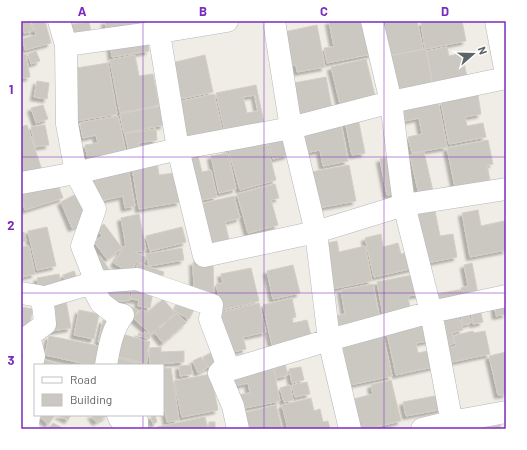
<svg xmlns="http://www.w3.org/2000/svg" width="527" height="450" font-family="Barlow,sans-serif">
<defs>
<filter id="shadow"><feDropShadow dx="-3.5" dy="3.5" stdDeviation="1" flood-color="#0004"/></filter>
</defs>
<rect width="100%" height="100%" fill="#f0ede6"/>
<path fill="#cbc8c2" stroke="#d5cec4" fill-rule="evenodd" filter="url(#shadow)" d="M21 21H30L33 31 24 33Z
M32 21H45L51 43 25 50 23 39 36 35Z
M63 21H87L63 24Z
M105 21H146L147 31 107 37Z
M329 21H365L372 54 327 63 324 48 334 47Z
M381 21H417L423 49 388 56Z
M429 21H462L466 41 425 49 421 23Z
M89 22 92 36 66 41 63 26Z
M317 25 325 67 297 72 296 65 286 67 279 33Z
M147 37 149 51 112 57 110 42Z
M447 47 449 56 462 53 467 77 433 84 427 51Z
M426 49 432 84 395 91 388 56Z
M36 51 40 61 31 64 28 54Z
M26 54 30 77 21 79V55Z
M135 55 139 76 153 74 159 105 120 113 110 60Z
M205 55 213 92 175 100 167 64Z
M366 59 377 104H340L331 67Z
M108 63 117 114 70 122V69Z
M326 77 333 113 295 120 288 84Z
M37 81 49 83 47 99 34 97Z
M256 85 264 123 225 132 216 93ZM255 95 258 111 247 113 243 97Z
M214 94 223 134 183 143 174 103Z
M478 95 481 114 465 117 467 126 483 123 486 137 449 144 441 102Z
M438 101 447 147 412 153 408 137 422 134 419 118 405 121 403 108Z
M43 105 48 119 36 123 31 108Z
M161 106 164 125 124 133 120 114Z
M118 116 127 157 89 165 85 145 98 143 96 135 83 138 80 123Z
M358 118 365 153 352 155 345 121Z
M341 123 348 161 323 166 320 150 305 153 301 131Z
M27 125 42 170 21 177V127Z
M45 125 49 145 35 147 31 127Z
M156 129 157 140 138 143 140 150 129 152 125 134Z
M281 132 288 155 273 159 266 136Z
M265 138 276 180 240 190 228 147Z
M488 140 493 164 487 165 490 180 455 187 447 148Z
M424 152 433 191 419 195 410 155Z
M228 153 236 189 219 193 211 156Z
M198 156 202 172 211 170 217 197 197 201 187 159Z
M393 157 401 193 387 195 380 159Z
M157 162 159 175 174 173 180 202 139 209 132 167Z
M349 165 356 201 318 208 311 172Z
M128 169 135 206 125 208 123 196 95 202 90 176Z
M56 179 63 198 25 210 21 196V189Z
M275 184 279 198 271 200 278 225 248 233 237 194Z
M78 193 90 220 72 228 61 202Z
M234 196 240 218 225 222 229 240 206 245 196 205Z
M434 206 440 236 453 234 457 257 427 263 409 211Z
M478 210 481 226 504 221 506 229V250L470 257 462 213Z
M139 214 146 250 135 252 147 258 143 264 137 261 130 273 114 263 125 245 126 247 121 218Z
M104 224 122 248 107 259 94 242 102 236 97 229Z
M47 227 56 266 37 270 28 231Z
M182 227 186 242 150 251 146 236Z
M24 232 26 241 21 242V233Z
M381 234 383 247 398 243 401 254 410 252 414 268 374 277 365 238Z
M337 241 339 252 365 246 372 281 331 289 322 244Z
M29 246 35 274 22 277 21 273V247Z
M182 248 184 260 149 266 146 254Z
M100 256 113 275 103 281 90 263Z
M193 262H213L214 293H194Z
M138 263 164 272 160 284 134 275Z
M472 263 479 299 464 302 461 288 468 286 464 265Z
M293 265 300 293 273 299 267 271Z
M251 268 259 301 222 310 216 284 223 283 221 274Z
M74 271 77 278 66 283 63 275Z
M59 274 63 290 40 295 37 278Z
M417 274 421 294 408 296 411 315 384 320 377 282Z
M128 281 130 300 104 303 102 284Z
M131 281 154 286 150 308 138 306 139 300 131 299 132 292 129 291Z
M373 284 381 325 333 335 329 317 345 314 341 290Z
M459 290 461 300 437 304 436 294Z
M65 295 71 328 52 331 46 299Z
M292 298 296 317 292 318 293 323 307 320 311 335 272 345 263 305Z
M163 299 175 313 151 334 133 318 142 309 147 313Z
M181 300 195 308 189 319 175 311Z
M503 300 506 314 496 316 494 302Z
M259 303 266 332 243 337 246 349 229 353 219 313Z
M129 306 138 310 136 315 127 311Z
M21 307 33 309 28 331 21 330Z
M467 309 471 323 463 325 460 310Z
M480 309 483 322 473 324 471 311Z
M79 310 99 314 94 339 74 335Z
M177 313 186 323 163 343 155 333Z
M458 314 463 330 452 333 455 343 447 346 439 319Z
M103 320 114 323 108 345 98 342Z
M428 323 432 340 416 343 418 353 433 350 437 366 396 375 387 333Z
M473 331 474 333 485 331 490 354 447 363 445 349 456 346 453 336Z
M115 332 150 342 147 352H149L146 364 109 354Z
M144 332 151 334 149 339 138 335 139 333 144 335Z
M49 336 109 348 105 365H91L45 355Z
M383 336 392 376 350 385 342 344Z
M161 347V352L184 351V362L150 364 149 348Z
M216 350 222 362 209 368 203 357Z
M506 352V394L498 395 489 356Z
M201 357 207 368 198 373 193 361Z
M39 358 61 365H37Z
M119 358 139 364V365H117Z
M284 360 288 375 276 378 273 363Z
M272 362 280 401 240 409 237 395 250 393 248 383 235 386 232 370Z
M191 365 192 374 180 376 179 366Z
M301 367 304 380 292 383 289 369Z
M171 368 179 420 167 422 163 396V369Z
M211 374 218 410 182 417 174 381Z
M391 380 401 421 367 429H357L350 400 373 394 371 385Z
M307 382 310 394 295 397 292 385Z
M290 385 293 400 284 402 280 388Z
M440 395 443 409 406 416 403 402Z
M311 398 314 411 320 409 323 422 328 421 330 429H288L282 405Z
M276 405 282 429H244L240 414Z
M43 415H52L54 417 48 424 41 418Z
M58 415H71L68 420Z
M91 415H108L96 422Z
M155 415 157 422 153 424 151 417Z
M205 417 208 429H158L157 427Z
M209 422H215V429H209Z
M53 423 64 429H49Z
M500 425 501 429H480Z"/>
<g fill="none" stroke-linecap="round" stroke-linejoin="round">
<g stroke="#b4b7bb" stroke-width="23">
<path id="minor" d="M59 21 66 45 159 32 227 21
M157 21 178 149 204 256 316 232 404 205 506 189
M274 21 291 128 316 232 329 340 350 429
M372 21 391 102 404 205 431 312 453 429
M496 21 506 74
M66 45 67 124 76 173 95 209 82 246 96 282 99 284 95 289V292L101 303 114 313 123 315C112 329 109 348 106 365
M21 183 76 173 178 149 291 128 391 102 506 78
M21 293 39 296 42 298 96 282 137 279 212 305 210 319 227 364 219 373
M219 373 329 340 431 312 506 296
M219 373 233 406 238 429
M118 415 120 419 137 420V429
M29 429 28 424 31 400 29 378 34 356 29 336 45 324 44 313 42 298
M422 429 451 422 506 412"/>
</g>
<use href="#minor" stroke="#fff" stroke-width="22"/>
</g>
<path fill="none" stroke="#7b2cbf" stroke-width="1" stroke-opacity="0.55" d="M143 21V365M264 21V429M384 21V429M21 157H506M21 293H506M143 415V429"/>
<rect width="527" height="450" fill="none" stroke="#ffffff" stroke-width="44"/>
<rect x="34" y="364" width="130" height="52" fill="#ffffff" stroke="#bfc1c2"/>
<rect x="42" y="377" width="20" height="6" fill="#ffffff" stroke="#bfc1c2"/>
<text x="70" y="384" font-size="12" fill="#5e6367">Road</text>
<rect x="42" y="394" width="20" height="12" fill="#cbc8c2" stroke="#bfc1c2"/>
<text x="70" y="404" font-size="12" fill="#5e6367">Building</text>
<g transform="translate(473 54) rotate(70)" stroke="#ffffff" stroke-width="3" paint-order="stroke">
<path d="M0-3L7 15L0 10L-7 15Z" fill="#5e6367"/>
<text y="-6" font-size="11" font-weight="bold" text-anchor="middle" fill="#5e6367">N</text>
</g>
<rect x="22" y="22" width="483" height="406" fill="none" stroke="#7b2cbf" stroke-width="1.5"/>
<g font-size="13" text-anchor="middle" font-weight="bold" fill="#7b2cbf">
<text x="82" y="16">A</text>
<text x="203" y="16">B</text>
<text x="324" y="16">C</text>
<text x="445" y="16">D</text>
<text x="11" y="94">1</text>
<text x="11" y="230">2</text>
<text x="11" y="365">3</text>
</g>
</svg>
